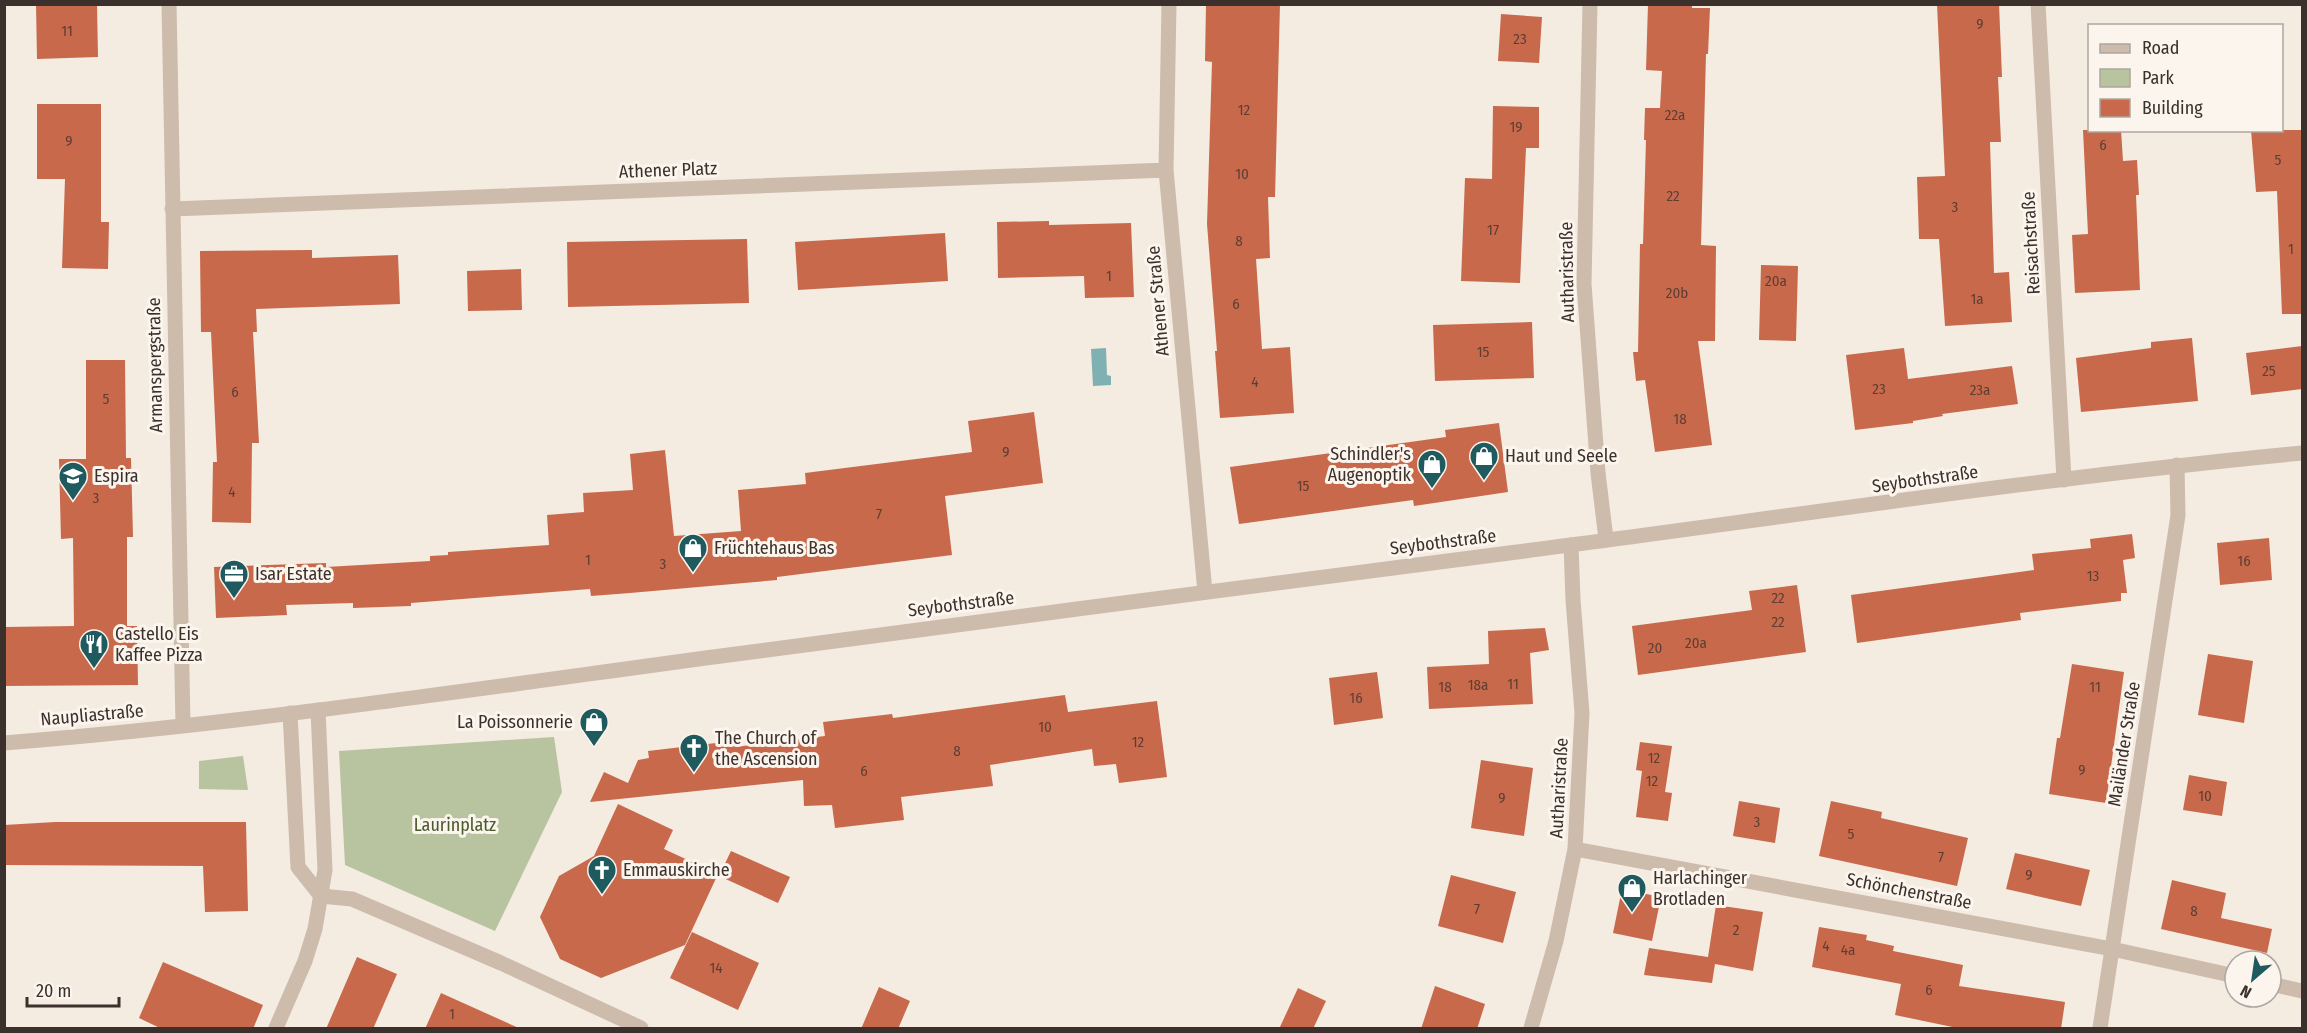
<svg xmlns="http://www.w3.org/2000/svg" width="2307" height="1033" font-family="'Fira Sans Condensed',sans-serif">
<rect width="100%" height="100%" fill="#f4ebe1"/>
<path fill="#b8c4a0" d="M554 737 562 792 495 931 345 865 339 751Z
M243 756 248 790 199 789V761Z"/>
<path fill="#7fb0b2" d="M1106 348 1107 375 1111 376V385L1093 386 1091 349Z"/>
<path fill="#c8694b" d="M36 4H97L98 57 37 59Z
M1206 4H1280L1275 197H1268L1270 258 1256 259 1262 349 1290 347 1294 413 1220 418 1215 351H1217L1207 224 1212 62 1205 61Z
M1648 4H1692V8H1710L1708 54H1706L1701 245 1716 246 1715 341H1698L1712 445 1655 452 1645 380 1636 381 1633 352H1638L1640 244H1643L1646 140H1644L1645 108H1660L1662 71 1646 70Z
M1937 4H1999L2002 77H1998L2001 142H1990L1994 273 2009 272 2012 322 1945 326 1939 239H1919L1917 177 1945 176Z
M1501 14 1542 17 1539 63 1498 61Z
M37 104H101V222H109L108 269 62 268 65 179H37Z
M1493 106 1539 107V148H1526L1520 283 1461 281 1465 178 1492 179Z
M2083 130H2121L2123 161 2137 160 2139 195H2136L2140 290 2075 293 2072 235 2088 234Z
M2251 130H2302V314H2282L2277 191 2256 192Z
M1049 221V225L1131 223 1134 297 1085 298 1084 276 998 278 997 222Z
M945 233 948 281 798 290 795 242Z
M747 239 749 303 568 307 567 242Z
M312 250V258L398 255 400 304 256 309 257 332H253L259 443H252L251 523 212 522 213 462H217L211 332H201L200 251Z
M1761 265 1798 266 1796 341 1759 340Z
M521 269 522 310 468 311 467 271Z
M1532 322 1534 378 1435 381 1433 325Z
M2192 338 2198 401 2081 412 2076 358 2151 348V342Z
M2302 346V389L2251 395 2246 353Z
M1904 348 1908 379 2012 366 2018 404 1942 414 1943 416 1913 421V423L1855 430 1846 355Z
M86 360H125L126 458H131L133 537H127V626H137L138 685 4 686V627L74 626 73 538 61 539 59 459H86Z
M1034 412 1043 483 945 496 952 555 777 577V580L630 593 591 596 590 589 411 603V606L353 608V603L286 605 287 615 216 618 214 567 326 563V567L430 561V556L448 555V552L549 545 547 515 584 512 583 493 633 490 630 454 665 450 674 536 741 531 738 490 806 484 805 473 972 452 968 421Z
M1499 423 1508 492 1414 506 1413 500 1239 524 1230 467 1446 437 1445 430Z
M2132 534 2135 558 2123 560 2127 593H2121V601L2020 613 2021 620 1857 643 1851 595 2034 570 2032 554 2091 548 2090 539Z
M2269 538 2272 580 2220 585 2217 543Z
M1797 585 1806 652 1638 675 1632 626 1752 610 1749 591Z
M1545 628 1549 650 1530 653 1533 704 1429 709 1427 667 1489 664 1488 631Z
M2208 654 2253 661 2244 723 2198 715Z
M2072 664 2124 672 2106 803 2049 794 2057 738H2060Z
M1377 672 1383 718 1334 725 1329 678Z
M1065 695 1068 712 1157 701 1167 777 1119 783 1116 764 1094 766 1092 749 990 765 993 786 901 797 904 820 835 828 832 805 804 806 803 780 590 802 604 772 628 783 638 760 649 758 648 751 733 741 735 747 825 736 823 722 892 714 893 718Z
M1640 742 1672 746 1665 792 1672 793 1668 821 1636 817 1642 771 1636 770Z
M1481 760 1533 768 1524 836 1471 828Z
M2189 775 2227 782 2222 816 2183 810Z
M1739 801 1780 808 1775 843 1733 836Z
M1831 801 1882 812 1881 818 1968 838 1957 886 1819 856Z
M618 804 673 830 664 849 718 874 685 945 601 978 560 959 540 917 559 876 594 856Z
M55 822H246L248 911 205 912 203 866 4 865V825Z
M731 851 790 877 778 903 719 876Z
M2015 853 2090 870 2081 906 2006 889Z
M1451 875 1516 892 1503 943 1438 926Z
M2172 880 2226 893 2221 918 2272 929 2267 953 2161 929Z
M1622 889 1661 897 1652 941 1613 933Z
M1716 905 1763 912 1753 971 1715 964 1712 983 1644 975 1649 948 1708 957Z
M1819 927 1867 935 1866 940 1894 946 1893 951 1963 965 1959 986 2065 1002 2061 1029H1962L1895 1015 1901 984 1812 967Z
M692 932 759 963 738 1010 670 978Z
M357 957 397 974 373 1029H326Z
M163 962 263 1005 253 1029H162L139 1018Z
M1435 986 1485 1004 1477 1029H1421Z
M879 987 910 1001 898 1029H861Z
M1298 988 1326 1001 1313 1029H1279Z
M441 993 521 1029H425Z"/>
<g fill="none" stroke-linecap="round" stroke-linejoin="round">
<path stroke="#cdbbac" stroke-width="15" d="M169 4 183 725
M1169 4 1166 170 1205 592
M1590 4 1584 284 1598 473 1606 539
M2038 4 2064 480
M172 209 1166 170
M290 713 298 867 321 896 352 899 501 963 641 1028
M1575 849 2112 949 2235 976
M2271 984 2302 991
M276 1028 305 961 315 929 325 870 318 710
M1531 1028 1556 941 1575 849 1582 713 1573 600 1571 545
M2100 1028 2178 515 2177 465"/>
<path stroke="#cdbbac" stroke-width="15" d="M4 743C244 724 483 688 721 656 986 620 1252 587 1517 552 1779 518 2040 478 2302 453"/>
</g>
<defs>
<g id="shop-pin" transform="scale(1.5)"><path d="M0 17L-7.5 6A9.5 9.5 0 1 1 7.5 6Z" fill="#1f5a5e" stroke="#fbf5ee"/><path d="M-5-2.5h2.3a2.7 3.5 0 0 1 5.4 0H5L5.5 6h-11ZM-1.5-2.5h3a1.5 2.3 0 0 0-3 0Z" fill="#fff"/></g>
<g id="school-pin" transform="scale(1.5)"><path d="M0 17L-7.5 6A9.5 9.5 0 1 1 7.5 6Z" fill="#1f5a5e" stroke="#fbf5ee"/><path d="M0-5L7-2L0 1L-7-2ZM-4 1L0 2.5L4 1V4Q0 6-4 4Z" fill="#fff"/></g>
<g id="office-pin" transform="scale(1.5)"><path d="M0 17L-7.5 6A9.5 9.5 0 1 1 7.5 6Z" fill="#1f5a5e" stroke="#fbf5ee"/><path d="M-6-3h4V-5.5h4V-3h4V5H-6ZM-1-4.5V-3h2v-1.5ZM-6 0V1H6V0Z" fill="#fff"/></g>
<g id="restaurant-pin" transform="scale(1.5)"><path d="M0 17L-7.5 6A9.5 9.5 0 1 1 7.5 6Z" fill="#1f5a5e" stroke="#fbf5ee"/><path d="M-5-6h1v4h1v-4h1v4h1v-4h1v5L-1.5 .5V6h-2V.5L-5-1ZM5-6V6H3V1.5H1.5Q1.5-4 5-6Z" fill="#fff"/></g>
<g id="church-pin" transform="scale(1.5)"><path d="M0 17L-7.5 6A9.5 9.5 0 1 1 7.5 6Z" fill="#1f5a5e" stroke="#fbf5ee"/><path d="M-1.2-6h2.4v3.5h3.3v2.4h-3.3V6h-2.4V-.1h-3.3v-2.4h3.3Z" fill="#fff"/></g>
</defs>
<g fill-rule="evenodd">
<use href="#shop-pin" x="1484" y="456"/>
<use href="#shop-pin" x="1432" y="464"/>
<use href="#school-pin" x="73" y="476"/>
<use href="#shop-pin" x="693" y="548"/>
<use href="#office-pin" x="234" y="574"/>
<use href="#restaurant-pin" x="94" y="644"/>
<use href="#shop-pin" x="594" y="722"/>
<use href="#church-pin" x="694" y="748"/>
<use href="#church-pin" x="602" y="870"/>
<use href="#shop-pin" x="1632" y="888"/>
</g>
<g text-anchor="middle" stroke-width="6" stroke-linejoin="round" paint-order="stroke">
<g font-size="15" fill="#5e3e33">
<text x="1980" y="29">9</text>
<text x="67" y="36">11</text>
<text x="1520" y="44">23</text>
<text x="1244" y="115">12</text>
<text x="1675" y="120">22a</text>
<text x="1516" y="132">19</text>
<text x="69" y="146">9</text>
<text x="2103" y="150">6</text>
<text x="2278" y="165">5</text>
<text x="1242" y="179">10</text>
<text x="1673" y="201">22</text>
<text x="1955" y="212">3</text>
<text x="1493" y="235">17</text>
<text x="1239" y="246">8</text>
<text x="2291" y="254">1</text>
<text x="1109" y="281">1</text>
<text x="1776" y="286">20a</text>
<text x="1677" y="298">20b</text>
<text x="1977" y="304">1a</text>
<text x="1236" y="309">6</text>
<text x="1483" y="357">15</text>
<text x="2269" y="376">25</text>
<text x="1255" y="387">4</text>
<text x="1879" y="394">23</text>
<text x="1980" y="395">23a</text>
<text x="235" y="397">6</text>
<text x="106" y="404">5</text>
<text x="1680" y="424">18</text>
<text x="1006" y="457">9</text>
<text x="1303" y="491">15</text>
<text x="232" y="497">4</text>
<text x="96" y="503">3</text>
<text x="879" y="519">7</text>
<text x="588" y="565">1</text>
<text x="2244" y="566">16</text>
<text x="663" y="569">3</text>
<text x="2093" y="581">13</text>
<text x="1778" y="603">22</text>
<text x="1778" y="627">22</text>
<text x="1696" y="648">20a</text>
<text x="1655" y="653">20</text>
<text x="1513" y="689">11</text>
<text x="1478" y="690">18a</text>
<text x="1445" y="692">18</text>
<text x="2095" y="692">11</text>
<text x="1356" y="703">16</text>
<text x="1045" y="732">10</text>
<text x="1138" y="747">12</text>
<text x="957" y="756">8</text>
<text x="1654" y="763">12</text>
<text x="2082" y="775">9</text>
<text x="864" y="776">6</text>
<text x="1652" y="786">12</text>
<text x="2205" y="801">10</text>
<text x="1502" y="803">9</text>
<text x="1757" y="827">3</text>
<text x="1851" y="839">5</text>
<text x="1941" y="862">7</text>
<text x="2029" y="880">9</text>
<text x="1477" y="914">7</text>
<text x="2194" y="916">8</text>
<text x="1736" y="935">2</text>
<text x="1826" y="951">4</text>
<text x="1848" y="955">4a</text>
<text x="716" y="973">14</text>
<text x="1929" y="995">6</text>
<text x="452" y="1019">1</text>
</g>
<g font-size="18" fill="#3b302b" stroke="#fbf5ee">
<text transform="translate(668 170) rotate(-2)" y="6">Athener Platz</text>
<text transform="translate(2031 243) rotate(-93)" y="6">Reisachstraße</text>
<text transform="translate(1567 272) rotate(-91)" y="6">Autharistraße</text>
<text transform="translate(1158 301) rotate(-95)" y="6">Athener Straße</text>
<text transform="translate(155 365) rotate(-91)" y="6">Armanspergstraße</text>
<text transform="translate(1925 479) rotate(-8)" y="6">Seybothstraße</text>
<text transform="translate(1443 542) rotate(-7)" y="6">Seybothstraße</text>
<text transform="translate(961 604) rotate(-7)" y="6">Seybothstraße</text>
<text transform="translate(92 715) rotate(-5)" y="6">Naupliastraße</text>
<text transform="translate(2124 744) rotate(-81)" y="6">Mailänder Straße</text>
<text transform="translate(1559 788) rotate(-87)" y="6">Autharistraße</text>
<text transform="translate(1909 891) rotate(11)" y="6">Schönchenstraße</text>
</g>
<g font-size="18" fill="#3b302b" stroke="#fbf5ee" text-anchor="start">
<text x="1411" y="460" text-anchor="end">Schindler's<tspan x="1411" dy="21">Augenoptik</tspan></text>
<text x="1505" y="462">Haut und Seele</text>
<text x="94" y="482">Espira</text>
<text x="714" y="554">Früchtehaus Bas</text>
<text x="255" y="580">Isar Estate</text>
<text x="115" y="640">Castello Eis<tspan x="115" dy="21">Kaffee Pizza</tspan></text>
<text x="573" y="728" text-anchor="end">La Poissonnerie</text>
<text x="715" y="744">The Church of<tspan x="715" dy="21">the Ascension</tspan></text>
<text x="623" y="876">Emmauskirche</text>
<text x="1653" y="884">Harlachinger<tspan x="1653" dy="21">Brotladen</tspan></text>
</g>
<g font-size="18" fill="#4a5a2e" stroke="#fbf5ee">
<text x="455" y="831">Laurinplatz</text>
</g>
</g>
<rect width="2307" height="1033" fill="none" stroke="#3b302b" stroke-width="12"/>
<rect x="2088" y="24" width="195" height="108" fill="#fbf5ee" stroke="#aea6a0" stroke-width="1.5"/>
<rect x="2100" y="44" width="30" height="9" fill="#cdbbac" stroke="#aea6a0" stroke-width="1.5"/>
<text x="2142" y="54" font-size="18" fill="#3b302b">Road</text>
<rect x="2100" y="69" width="30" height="18" fill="#b8c4a0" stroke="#aea6a0" stroke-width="1.5"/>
<text x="2142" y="84" font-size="18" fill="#3b302b">Park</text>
<rect x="2100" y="99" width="30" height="18" fill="#c8694b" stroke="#aea6a0" stroke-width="1.5"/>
<text x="2142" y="114" font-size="18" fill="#3b302b">Building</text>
<g transform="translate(2253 979) rotate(209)"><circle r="28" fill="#fbf5ee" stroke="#aea6a0" stroke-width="1.5"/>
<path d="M0-4.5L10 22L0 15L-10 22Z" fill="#1f5a5e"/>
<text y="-9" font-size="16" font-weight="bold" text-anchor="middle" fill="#3b302b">N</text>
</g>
<path d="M27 997v9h92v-9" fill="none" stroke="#3b302b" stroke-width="3"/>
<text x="36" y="997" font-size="18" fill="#3b302b" stroke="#fbf5ee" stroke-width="4.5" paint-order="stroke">20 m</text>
</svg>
